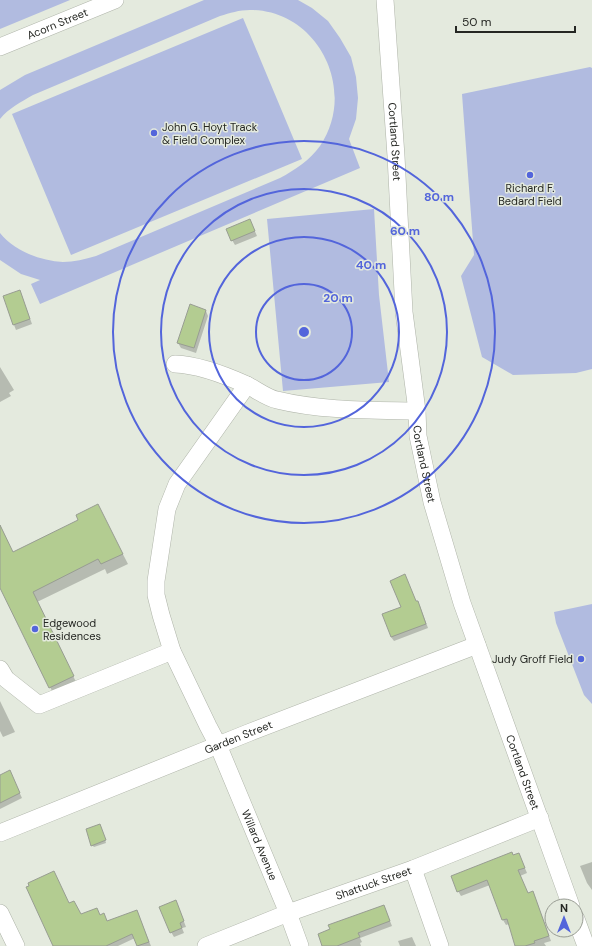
<svg xmlns="http://www.w3.org/2000/svg" width="592" height="946" font-family="'DM Sans',sans-serif">
<rect width="100%" height="100%" fill="#e4eade"/>
<path fill="#b1bbe0" d="M0 0H70L0 29Z
M204 0H298L312 8 328 21 340 38 351 57 356 77 358 98 356 119 349 139 360 168 40 304 31 284 40 280 21 274 0 260V233C14 251 41 261 63 262 74 262 85 259 96 256L280 178C295 170 310 160 320 146 358 90 318 10 250 10 239 10 230 13 220 16L33 95C21 102 9 108 0 119V90L25 75Z
M243 18 302 159 71 255 12 114Z
M590 67 592 68V369L576 373 513 375 482 357 461 276 474 255 462 94Z
M374 209 379 295 389 382 283 391 267 219Z
M592 604V704L584 695 556 623 554 612Z"/>
<path fill="#0003" d="M250 220 257 236 235 245 232 240Z
M22 296 32 324 16 330 14 325Z
M206 311 208 316 196 353 181 348 178 343Z
M0 367 14 390 9 393 11 396 0 402Z
M98 506 128 564 107 574 105 569 37 602 78 686 55 697 0 586V525L13 553 79 520Z
M416 602H417L420 606 428 628 394 641 391 637Z
M0 701 15 732 3 737 0 731Z
M0 776 12 777 22 798 0 809Z
M101 827 106 843 94 847 92 845Z
M519 854 527 873 520 876 528 894 533 892 535 897 551 941 544 943 546 946H517L509 924 506 925 503 920 490 885 461 896 458 891 513 856Z
M592 862V890L587 883 580 866Z
M69 905 81 916H100L106 919 107 922 137 911 151 946H138L135 938 118 946H57Z
M178 906 186 927 182 928 184 933 174 937 171 932Z
M384 906 392 926 360 938 362 942 360 943 361 946H323Z
M412 937 416 946H400L398 941Z"/>
<path fill="#b3cc91" stroke="#989d92" d="M250 219 255 231 231 241 226 229Z
M20 290 30 319 13 325 3 296Z
M190 304 206 310 194 348 177 343Z
M98 504 123 554 101 564 98 559 33 592 74 676 49 688 0 588V525L13 552 78 520 76 515Z
M405 574 416 601H418L426 624 391 637 382 614 401 607 390 581Z
M10 770 20 793 0 803V775Z
M100 824 106 840 91 846 86 829Z
M512 852 513 855 519 853 525 868 518 870 528 893 533 891 549 936 534 941 535 943 525 946H515L507 919 502 920 487 880 457 892 451 876Z
M54 871 69 903 74 901 81 914 97 908 100 915 104 913 107 921 137 910 149 942 137 946 132 934 106 946H53L26 887 29 886 28 883Z
M176 900 184 921 180 923 182 928 170 933 159 907Z
M384 905 390 921 358 933 360 937 337 946H322L318 934 330 929 328 925Z"/>
<g fill="none" stroke-linecap="round" stroke-linejoin="round">
<g stroke="#afb4a9" stroke-width="18">
<g id="minor">
<path id="s1" d="M385 0 396 156 404 312 417 411 418 436 432 502 462 603 571 906"/>
<path id="s2" d="M0 47 115 0"/>
<path d="M175 364C200 365 225 375 247 385 257 390 267 398 277 400 322 411 371 410 417 411"/>
<path id="s3" d="M172 651 208 726 218 745 288 913 300 946"/>
<path d="M0 669 6 679 39 705 172 651 161 615 156 595V581L167 509 177 484 247 385"/>
<path id="s4" d="M0 833 248 733 477 645"/>
<path d="M413 869 440 946"/>
<path d="M0 913 16 946"/>
<path d="M576 919 586 946"/>
<path id="s5" d="M206 946 288 913 413 869 540 818"/>
</g>
</g>
<use href="#minor" stroke="#fff" stroke-width="17"/>
</g>
<g fill="none" stroke="#5365db" stroke-width="2">
<circle cx="304" cy="332" r="48"/>
<circle cx="304" cy="332" r="95"/>
<circle cx="304" cy="332" r="143"/>
<circle cx="304" cy="332" r="191"/>
</g>
<g fill="#5365db" stroke="#e4eade" stroke-width="1.5">
<circle cx="154" cy="133" r="4"/>
<circle cx="530" cy="175" r="4"/>
<circle cx="35" cy="629" r="4"/>
<circle cx="581" cy="659" r="4"/>
</g>
<g text-anchor="middle" stroke-width="3" stroke-linejoin="round" paint-order="stroke">
<g font-size="11" fill="#252723" stroke="#e4eade">
<text dy="4" stroke="none"><textPath href="#s2" startOffset="62">Acorn Street</textPath></text>
<text dy="4" stroke="none"><textPath href="#s1" startOffset="142">Cortland Street</textPath></text>
<text dy="4" stroke="none"><textPath href="#s1" startOffset="466">Cortland Street</textPath></text>
<text dy="4" stroke="none"><textPath href="#s4" startOffset="257">Garden Street</textPath></text>
<text dy="4" stroke="none"><textPath href="#s1" startOffset="790">Cortland Street</textPath></text>
<text dy="4" stroke="none"><textPath href="#s3" startOffset="213">Willard Avenue</textPath></text>
<text dy="4" stroke="none"><textPath href="#s5" startOffset="179">Shattuck Street</textPath></text>
</g>
<g font-size="11" fill="#252723" stroke="#e4eade" text-anchor="start">
<text x="162" y="131">John G. Hoyt Track<tspan x="162" dy="13">&amp; Field Complex</tspan></text>
<text x="530" y="192" text-anchor="middle">Richard F.<tspan x="530" dy="13">Bedard Field</tspan></text>
<text x="43" y="627">Edgewood<tspan x="43" dy="13">Residences</tspan></text>
<text x="573" y="663" text-anchor="end">Judy Groff Field</text>
</g>
</g>
<circle cx="304" cy="332" r="6" fill="#5365db" stroke="#e4eade" stroke-width="2"/>
<g font-size="12" text-anchor="middle" font-weight="bold" fill="#5365db" stroke="#e4eade" stroke-width="3" stroke-linejoin="round" paint-order="stroke">
<text x="439" y="201">80 m</text>
<text x="405" y="235">60 m</text>
<text x="371" y="269">40 m</text>
<text x="338" y="302">20 m</text>
</g>
<g transform="translate(564 918)"><circle r="19" fill="#e4eade" stroke="#989c93"/>
<path d="M0-3L7 15L0 10L-7 15Z" fill="#5365db"/>
<text y="-6" font-size="11" font-weight="bold" text-anchor="middle" fill="#252723">N</text>
</g>
<path d="M456 26v6h119v-6" fill="none" stroke="#252723" stroke-width="2"/>
<text x="462" y="26" font-size="12" fill="#252723" stroke="#e4eade" stroke-width="3" paint-order="stroke">50 m</text>
</svg>
